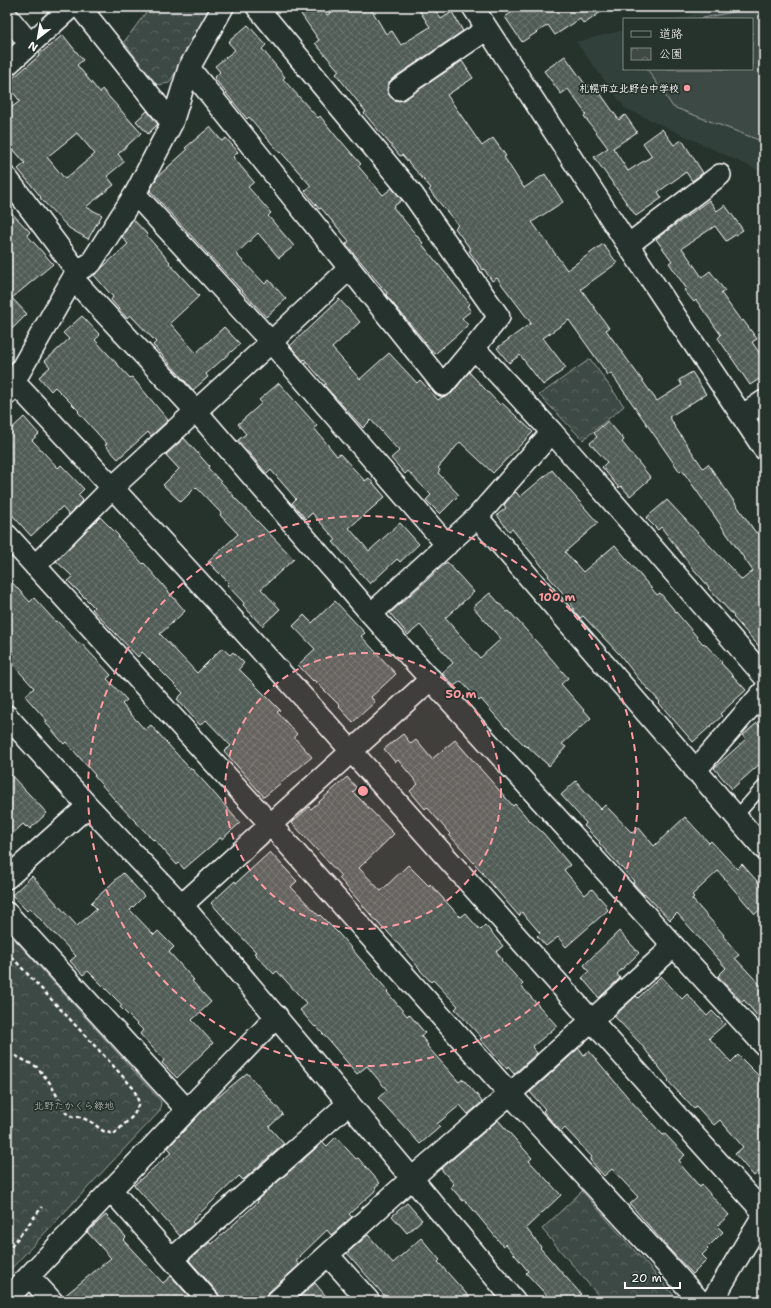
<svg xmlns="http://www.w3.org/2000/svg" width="771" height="1308" font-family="'Shantell Sans','Klee One',sans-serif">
<defs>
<pattern id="park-crowns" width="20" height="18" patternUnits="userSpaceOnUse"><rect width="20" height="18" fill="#3e4944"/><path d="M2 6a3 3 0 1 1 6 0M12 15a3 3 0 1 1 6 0" fill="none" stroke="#5b6460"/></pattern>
<pattern id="building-cross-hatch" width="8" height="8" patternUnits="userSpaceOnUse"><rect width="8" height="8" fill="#515c57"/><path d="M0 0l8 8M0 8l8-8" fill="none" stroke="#6b7470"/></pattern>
</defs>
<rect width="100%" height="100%" fill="#26332d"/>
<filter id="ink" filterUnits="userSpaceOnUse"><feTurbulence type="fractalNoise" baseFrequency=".025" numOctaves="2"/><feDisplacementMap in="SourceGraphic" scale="8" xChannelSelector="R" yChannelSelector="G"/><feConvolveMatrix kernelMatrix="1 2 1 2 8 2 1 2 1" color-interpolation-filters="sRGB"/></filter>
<g filter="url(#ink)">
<path fill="#333f3a" d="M724 7H764V173L625 108 576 42 624 30V69H752V19H673Z"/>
<path fill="url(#park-crowns)" stroke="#9ea4a2" d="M150 7H215L169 83 157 85 124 42Z
M590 359 624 406 583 440 539 395Z
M7 931 161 1101 160 1111 7 1273Z
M582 1191 679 1301H603L542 1229Z"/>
<path fill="#3e4944" stroke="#9ea4a2" d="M755 7H764V142L673 107 647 69H752V19H699Z"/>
<path fill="url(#building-cross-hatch)" stroke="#fff" fill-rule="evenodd" d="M296 7H322L327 15 340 7H370L386 34 392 31 401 45 430 27 417 7H433L441 19 452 12 463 31 392 79 388 84 387 90 389 95 394 100 400 101 405 99 462 61 473 78 447 95 482 146 493 138 506 156 504 157 524 188 545 174 563 202 532 222 567 270 603 244 617 263 581 289 609 328 606 330 657 401 682 385 679 380 692 372 706 394 669 417 674 424H673L703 468 708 464 756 533 764 528V652L733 617 734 616 708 588 709 587 690 565 661 527 658 530 646 518 667 500 742 580 753 571 682 470 680 472 611 373 608 375 569 320 543 338 566 368 543 385 520 355 509 363 497 348 531 323 497 278 492 281 484 269 483 270 469 251 471 250 455 228 458 225 429 190 431 188 402 155 400 156 364 113 366 112 336 74 339 71 315 43 319 40Z
M520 7H608L584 24 580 19 555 35 548 25 522 42 505 17Z
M248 25 266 45 262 49 285 77 283 79 318 118 320 116 339 140H340L361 164 358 166 383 195 392 188 402 200 393 207 423 243 422 244 470 304 467 306 471 311 462 318 468 325 435 354 386 295 387 293 346 244 349 241 321 208 319 209 305 191 311 186 281 152 280 153 249 117 247 119 214 78 220 72 215 66 235 50 228 42Z
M63 35 83 60 77 65 100 93 102 89 141 133 118 154 124 162 107 176 114 185 86 207 102 215 88 239 69 228 40 198 41 197 18 169 25 163 7 142V111L20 101 7 85V83L39 56 38 55ZM77 133 95 154 65 179 47 157Z
M565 56 587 87 593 83 619 120 625 115 637 132 613 148 628 171 652 156 643 143 662 129 674 145 682 140 703 173 692 181 686 172 658 192 662 198 636 216 594 157 608 148 584 116 586 114 568 89 561 94 544 71Z
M147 111 158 124 148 134 136 121Z
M210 127 222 141 226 138 238 152 233 157 254 182 248 187 271 213 268 216 294 246 279 258 258 233 236 254 265 284 269 280 286 299 266 317 150 191 157 177 187 150 185 148Z
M709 200 717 211 725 205 743 230 726 241 715 226 682 248 702 277 710 271 725 291 721 293 741 321 743 320 757 339 752 342 764 360V376L750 385 718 338 721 335 696 300 694 302 684 290 686 288 669 263 672 261 656 239Z
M7 208 30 232 27 235 53 264 12 298 27 314 7 334Z
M133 219 147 234 146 235 170 262 169 263 199 296 170 323 196 353 224 327 240 344 206 374 208 377 193 390 153 345 156 342 130 315 127 318 111 300 113 297 94 275 128 244 122 237Z
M339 299 360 322 332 348 360 379 389 353 417 383 420 380 438 400 442 397 447 396 452 393 469 372 500 405 502 403 533 432 493 473 460 442 438 468 440 470 438 473 459 495 440 514 426 500 431 495 408 471 405 474 391 458 399 451 371 420 363 428 324 385 326 384 304 359 303 361 290 346Z
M82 316 100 335 95 340 130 378 132 377 168 420 151 436 148 432 118 459 105 445 107 444 78 412 79 411 55 387 51 391 39 377 50 367 45 361 69 339 63 333Z
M279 383 317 426 314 428 337 456 340 454 365 481 369 478 385 497 349 528 369 551 400 523 419 544 400 562 397 559 370 584 333 542 336 540 312 513 306 519 292 503 296 499 271 470 267 474 238 440 246 434 238 424 262 403 259 400Z
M24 417 39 434 32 440 58 468 61 465 84 489 78 495 83 500 69 515 62 507 31 536 7 509V433Z
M608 421 624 440 622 442 651 478 630 496 621 486 619 488 602 467 607 462 590 443 597 437 594 433Z
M184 438 209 466 208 468 234 496H233L294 559 261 589 280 609 262 626 243 605 244 603 227 585 229 583 208 562 238 534 220 515 221 513 196 487 181 502 163 485 179 469 166 455Z
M552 470 598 523 565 552 583 572 615 545 657 595 660 593 703 644 704 643 722 662 721 663 746 690 720 714 722 716 693 742 659 703 660 702 638 678 620 655 583 616 580 618 575 612 569 600 548 576 549 575 512 529 509 531 497 515 506 508 504 505 513 494 516 492 520 497Z
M100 517 119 536 118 537 143 564 144 563 185 611 160 634 197 673 222 648 230 655 233 652 244 663 239 669 280 710 277 712 297 734 294 737 312 757 264 797 224 751 231 746 206 720 200 725 177 699 183 693 142 652 138 657 92 609 94 607 68 581 73 577 56 561Z
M447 562 474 592 445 618 480 658 501 639 473 607 490 593 507 612 509 611 543 649 568 678 561 684 591 718 562 744 566 747 549 766 527 746 526 747 507 727 506 728 481 699 479 701 461 681 454 686 442 673 453 663 420 625 408 635 390 613Z
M7 577 30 602 34 598 56 622 57 621 79 644 81 643 111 675 107 679 127 700 122 704 145 730 151 725 190 769 191 768 206 784 240 823 222 839 220 838 184 869 179 863 177 865 154 839 153 840 115 800 94 776 95 775 66 742 64 744 45 722 47 721 25 696 34 688 7 658Z
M335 601 365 633 361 636 396 674 371 697 375 702 353 722 339 707 340 706 314 680 313 681 298 665 315 649 293 626 304 615 312 623Z
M757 723 764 730V760L732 789 714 768 746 739 743 735Z
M403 734 411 744 416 740 432 759 455 740 513 806 515 804 529 820 544 834 570 865 564 870 585 895 592 889 607 906 606 907 608 910 566 947 558 937 546 946 537 936 540 933 522 912 519 916 482 873V872L466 854V853L449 835 450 834 427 807 425 809 410 791 418 784 398 760 395 762 384 749Z
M7 771 47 813 30 829 27 826 26 827 23 824 7 839Z
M347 777 357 788 353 792 394 834 359 868 381 891 408 865 429 886 430 884 460 917 465 913 480 930 485 925 503 946 496 952 502 959 501 960 523 984 521 986 557 1026 532 1047 537 1053 514 1074 508 1067 507 1069 480 1039 482 1038 455 1009 458 1006 433 980 431 982 420 970V969L385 929 384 930 339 878 341 876 292 823 309 807 311 809Z
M576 781 601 809 605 805 632 833 639 828 654 846 685 817 709 843 711 841 737 869 742 864 764 889V906L755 914 718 871 692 895 694 897 692 899 724 935 723 936 739 955 735 958 764 989V1024L744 1000 742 1002 718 976 726 968 677 913 670 920 645 894 644 895 633 883 634 881 599 843 600 842 584 826 586 823 561 795Z
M270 852 297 881 291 887 319 916 320 915 339 934 388 991 387 992 407 1016 409 1014 425 1033 421 1036 428 1045 427 1046 459 1082 463 1079 478 1096 482 1102 468 1114 460 1105 437 1124 440 1127 420 1144 378 1098 387 1090 367 1066 357 1074 330 1042 316 1026 315 1027 300 1010 307 1004 277 971 274 974 254 953 256 952 234 929 211 903 235 881 236 883Z
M123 873 144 896 130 910 154 935 158 931 174 947 169 952 194 980 192 981 211 1002 192 1020 213 1043 177 1078 162 1063 164 1060 140 1034 143 1030 120 1007 122 1005 88 971 83 975 70 961 76 956 55 934H54L30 908 27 911 12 895 32 876 77 926 97 909 91 903Z
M619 931 639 953 617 974 620 978 599 998 582 978 589 972 584 965Z
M661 976 682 999 687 994 707 1016 712 1011 725 1024 709 1038 731 1062 738 1055 764 1081V1167L754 1176 735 1154 743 1147 720 1120 714 1125 696 1106 694 1109 668 1081 669 1080 640 1043 614 1016 636 996 638 998Z
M579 1048 584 1055 589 1051 631 1101 663 1135 665 1134 685 1155 679 1160 681 1163 680 1164 700 1187 702 1185 729 1215 717 1226 723 1232 707 1248 708 1249 702 1255 707 1260 693 1274 668 1248 630 1204 638 1197 612 1169 604 1176 590 1160 592 1157 565 1128 561 1132 543 1111 545 1109 530 1092Z
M247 1073 283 1114 269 1127 284 1144 243 1180 239 1176 198 1215 192 1222 194 1224 180 1236 134 1185 172 1152 168 1148 207 1106Z
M498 1120 532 1158 529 1161 561 1195 526 1228 541 1247 540 1248 581 1294 573 1301H552L526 1273 528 1271 506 1244 503 1246 465 1200 463 1201 456 1193 451 1187 454 1184 441 1169Z
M336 1137 356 1159 358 1158 380 1183 375 1187 377 1189 349 1214 352 1217 331 1235 327 1230 300 1256 301 1257 296 1261 299 1265 269 1292 266 1297 265 1301H221L218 1293 189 1260 210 1242 212 1244 258 1202 257 1200 323 1142 327 1146Z
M407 1203 422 1220 407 1233 392 1216Z
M106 1215 126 1237 123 1240 163 1283 171 1276 193 1301H64L63 1297 111 1258 87 1232Z
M368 1235 393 1263 421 1238 440 1260 438 1262 473 1301H389L347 1253Z
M315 1283 330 1301H295Z"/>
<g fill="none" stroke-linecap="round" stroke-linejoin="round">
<g stroke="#fff" stroke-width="14">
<path id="service" d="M736 817 764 785"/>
</g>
<g stroke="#fff" stroke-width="24">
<path id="minor" d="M80 7 172 123
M257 7 413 195 499 317 474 348 552 432 764 676
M473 7 628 245 764 449
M7 16 30 44
M7 65 71 7
M189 68 443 385 474 348
M399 89 487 29
M7 178 77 271
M135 194 271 342 447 545
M628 245 720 175
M73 279 196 411 371 614 764 1045
M14 382C270 654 514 936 764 1213
M7 394 77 271 91 263 135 194 172 123 189 68 223 7
M742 416 764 401
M477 517 764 849
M7 535 270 824 510 1094 700 1301
M35 566 113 487 271 342 349 269
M371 614 477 517 552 432
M7 716 88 806 182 905 515 1301
M695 771 764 691
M7 878 88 806
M182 905 431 679
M7 913 187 1110
M111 1190 209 1301
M328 1255 369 1301
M172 1259 349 1103
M29 1276 52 1301
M7 1299 277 1016
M277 1301 412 1178 510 1094 674 946
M712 1301 764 1214"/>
</g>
<path stroke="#fff" stroke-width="2.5" stroke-dasharray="4 3" stroke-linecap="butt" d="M7 952 108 1060 134 1089 139 1103 134 1115 114 1134 103 1131 93 1123 81 1117H73L66 1113 50 1083 37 1067 16 1056 7 1055
M7 1252 42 1207"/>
<use href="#service" stroke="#26332d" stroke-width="11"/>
<use href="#minor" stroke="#26332d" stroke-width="21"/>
</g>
</g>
<circle cx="363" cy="791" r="138" fill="#ff9aa2" fill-opacity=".12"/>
<g fill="none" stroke="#ff9aa2" stroke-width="2" stroke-dasharray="7 5">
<circle cx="363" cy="791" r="138"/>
<circle cx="363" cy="791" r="275"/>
</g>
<circle fill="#ff9aa2" stroke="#26332d" stroke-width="1.5" cx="687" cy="88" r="4"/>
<g text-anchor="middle" stroke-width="3.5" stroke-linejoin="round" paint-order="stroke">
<g font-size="10" font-weight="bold" fill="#fff" stroke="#26332d" text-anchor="end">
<text x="679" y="92">札幌市立北野台中学校</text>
</g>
<g font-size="10" fill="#bbbfbe" stroke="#26332d">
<text x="74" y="1109">北野たかくら緑地</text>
</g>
</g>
<circle cx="363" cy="791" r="6" fill="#ff9aa2" stroke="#26332d" stroke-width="2"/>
<g font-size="12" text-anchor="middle" font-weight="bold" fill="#ff9aa2" stroke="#26332d" stroke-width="3.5" stroke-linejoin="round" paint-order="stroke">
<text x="557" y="601">100 m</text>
<text x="461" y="698">50 m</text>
</g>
<rect width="771" height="1308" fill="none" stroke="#26332d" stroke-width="24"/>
<rect x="12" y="12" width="747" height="1284" fill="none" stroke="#fff" stroke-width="1.5" filter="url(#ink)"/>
<rect x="623" y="18" width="130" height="52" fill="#26332d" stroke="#7d8581"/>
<rect x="631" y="31" width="20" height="6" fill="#26332d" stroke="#7d8581"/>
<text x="659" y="38" font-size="12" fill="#ffffff">道路</text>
<rect x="631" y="48" width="20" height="12" fill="url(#park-crowns)" stroke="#7d8581"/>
<text x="659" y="58" font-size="12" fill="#ffffff">公園</text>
<g transform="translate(38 38) rotate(211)" stroke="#26332d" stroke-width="3" paint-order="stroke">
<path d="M0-3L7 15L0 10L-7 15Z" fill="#ffffff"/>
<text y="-6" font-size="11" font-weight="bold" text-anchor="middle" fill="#ffffff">N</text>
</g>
<path d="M625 1282v6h55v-6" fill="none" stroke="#ffffff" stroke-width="2"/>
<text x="631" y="1282" font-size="12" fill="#ffffff" stroke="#26332d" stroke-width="3" paint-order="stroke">20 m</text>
</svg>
